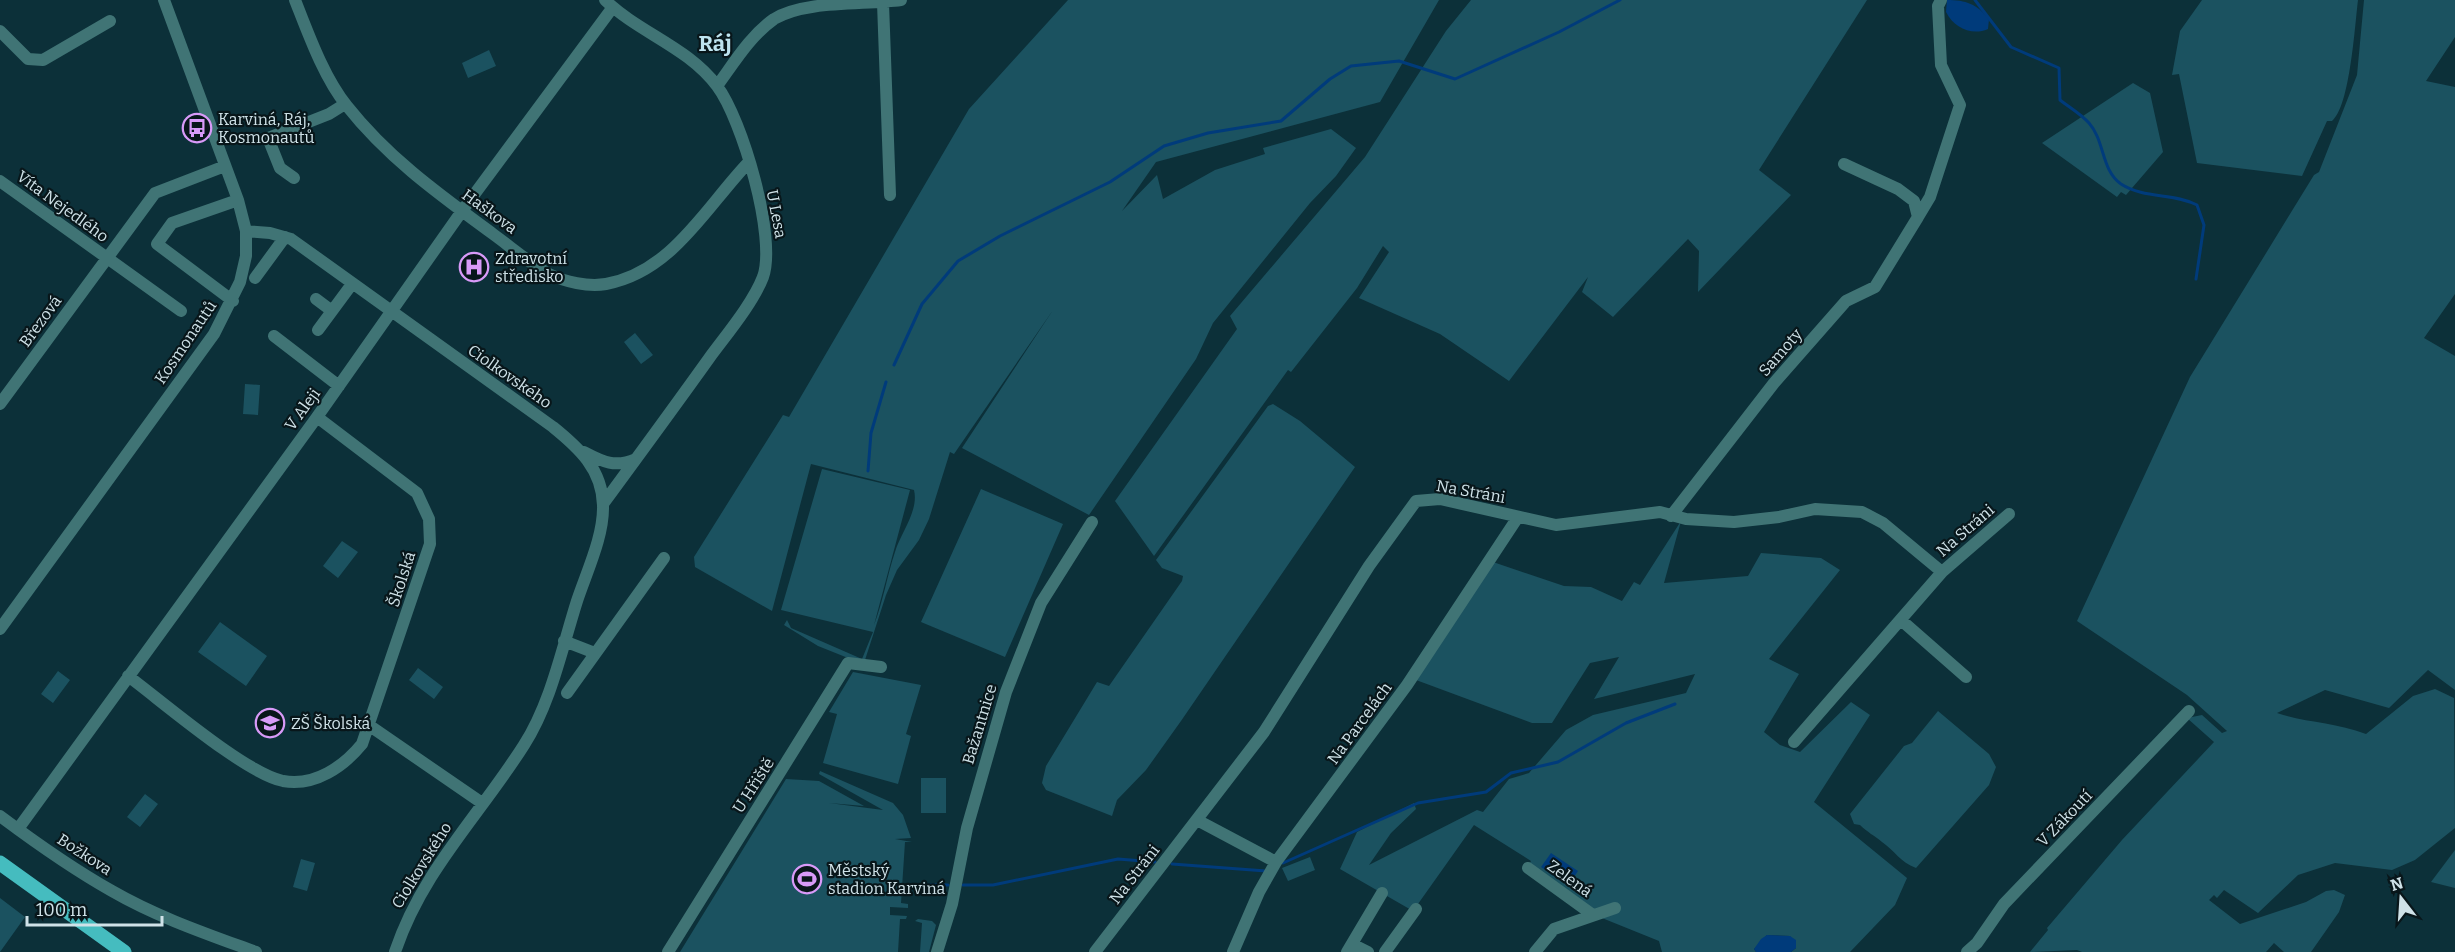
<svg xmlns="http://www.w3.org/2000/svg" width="2455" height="952" font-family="Bitter,serif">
<rect width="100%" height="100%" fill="#0c3039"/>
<path fill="#1b5260" d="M1068 0H1439L1380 102 1156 162 1122 211 1157 175 1163 199 1215 170 1265 154 1263 148 1331 129 1356 148 1336 176 1310 203 1213 323 1196 359 1089 515 962 448 1053 310 954 454 950 452 929 519 919 540 897 570 886 595 865 660 848 658 818 646 784 625 787 620 791 628 862 659 873 632 781 610 822 469 910 490 874 625C883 602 887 576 895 552 901 532 919 511 914 490L811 464 772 611 695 567 694 557 783 415 789 417 969 109Z
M1471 0H1867L1759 170 1791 195 1698 292 1699 251 1688 239 1613 317 1582 292 1588 277 1509 381 1440 334 1359 298 1389 252 1383 246 1357 288 1291 372 1288 370 1154 556 1115 501 1237 329 1230 316 1365 157 1446 31Z
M2202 0H2358C2355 24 2350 107 2332 121H2327L2302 176 2197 163 2179 74 2172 75 2180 31Z
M2364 0H2455V37L2426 81 2455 87V294L2424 338 2455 356V690L2428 670 2389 708 2325 690 2277 713C2307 723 2335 722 2366 734L2413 696 2435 689 2454 698 2455 828 2415 860 2392 870 2335 863 2298 875 2258 913 2224 890 2217 898 2214 895 2209 900 2240 924 2306 902 2326 891 2334 890 2345 895 2339 912 2311 952H2284L2274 943 2266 952H2082L2077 950 2030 952 2048 930 2047 928 2122 840 2214 742 2187 718 2202 715 2222 733 2227 731 2187 695 2077 621 2190 377 2314 175 2319 172 2357 75Z
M489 50 496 66 468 78 462 63Z
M2133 83 2150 93 2163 152 2126 195 2121 192 2117 197 2042 143Z
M635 333 653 355 641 364 624 342Z
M245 384 260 385 258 415 243 414Z
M1273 404 1300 421 1355 467 1181 721 1146 770 1117 800 1112 816 1046 790 1042 783 1046 766 1097 682 1109 686 1182 581 1183 576 1162 568 1156 560 1268 406Z
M981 489 1063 524 1005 657 921 622Z
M1681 521 1664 583 1748 576 1761 553 1821 558 1840 570 1769 659 1799 674 1764 732 1780 745 1800 752 1851 702 1870 715 1814 802 1907 878 1895 905 1850 952H1791L1796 948 1790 936 1767 935 1754 949 1756 952H1662L1659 941 1597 916 1529 865 1531 861 1474 825 1413 911 1340 869 1357 832 1414 803 1416 809 1391 833 1369 865 1477 810 1483 812 1509 779 1529 773 1566 730 1593 715 1686 693 1695 674 1594 699 1619 657 1590 663 1552 723H1532L1416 680 1493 562 1564 586 1591 587 1622 601 1634 582 1640 585Z
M342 541 358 552 338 578 323 566Z
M220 622 267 656 246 686 198 652Z
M418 668 443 687 434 699 409 680Z
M58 671 70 680 53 703 41 694Z
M853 672 921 685 906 734 911 736 898 784 823 763 837 714 829 712Z
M1938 711 1989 754 1996 767 1989 785 1916 868C1900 862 1895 851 1882 842 1875 836 1867 832 1860 825L1854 824 1850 814 1904 746 1912 743Z
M820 771 893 803 903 815 911 838 895 839 912 842H905L901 903 908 904V908L890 907V915L907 916 906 919H900L898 952H680L786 779 819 781 864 806 829 803 883 810 819 774Z
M921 778H946V813H921Z
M145 794 158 804 140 827 127 817Z
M2455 850V888L2431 882Z
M1310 857 1315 870 1288 881 1282 868Z
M301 859 315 863 307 891 293 887Z
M0 898 25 917 0 952Z
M918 919 932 921 936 925 929 952H920L922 923 915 921Z"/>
<path fill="#003b7b" d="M1947 0C1966 0 1977 4 1989 19L1988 29C1972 36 1954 28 1946 12Z
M1551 853 1578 871 1568 886 1541 867Z
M1767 935 1790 936 1796 940V948L1791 952H1756L1754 949 1761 939Z"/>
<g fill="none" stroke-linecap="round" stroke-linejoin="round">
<path stroke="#003b7b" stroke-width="3" d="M1975 0 2011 47 2059 68 2060 100C2069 107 2081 114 2089 123 2105 141 2101 170 2121 184 2144 199 2174 193 2197 205L2204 225 2196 279
M894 365 922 304 958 261 1000 236 1110 182 1164 146 1208 133 1281 121 1330 79 1351 66 1399 61 1455 79 1559 32 1620 0
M868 471 871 433 886 382
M1283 863 1418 803 1486 792 1511 773 1558 762 1626 723 1675 704
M1172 864 1266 871
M925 885H948
M963 885H993L1118 859 1155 862"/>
<path stroke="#407475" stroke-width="12" d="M295 0C308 33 324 78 347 106 388 158 440 195 493 234 511 247 529 263 549 274 565 282 588 287 606 284 672 272 706 207 748 163
M883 3 890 195
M0 31 28 59 43 60 110 21
M717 86C734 63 750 36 774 19 805 0 864 5 901 0
M294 178 280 168 268 138 329 114 345 104
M0 181 181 311
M1918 217 1930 197 1960 105 1941 65 1938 6 1941 0
M246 231 270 233 291 239 553 427C579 448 602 469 603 505 604 536 587 571 577 601 562 648 551 703 524 745 479 816 422 871 395 952
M255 278 285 237
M316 299 332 311
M233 301 157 244 172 223 238 200
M318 330 352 284
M274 336 339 386
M0 404 155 193 225 166
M584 452C603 462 615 468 636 459
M603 504C639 455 675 406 710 357 727 334 753 303 763 277 777 238 742 119 717 86 688 47 639 33 605 0
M1671 516 1774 383 1846 301 1875 287 1918 217 1914 201 1898 189 1844 164
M1901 620 1966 677
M0 629 214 334 240 282 246 256V231L238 200 164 0
M564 641 595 653
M128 676C163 702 245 773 283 781 315 787 344 766 362 744L430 544 429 519 417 493 317 417
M567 693 664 558
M370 726 482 803
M1794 742 1942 572 2009 514
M0 816C36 843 73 869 112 891 157 917 207 934 256 952
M1197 820 1276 862
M18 829 317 417 462 211 613 7
M1528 868 1593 915
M1352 944 1368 952
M668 952 848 663 881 667
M937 952 952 904 967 828 1006 692 1041 603 1092 522
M1095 952 1264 732 1369 566 1416 501 1440 499 1556 525 1660 512 1686 519 1734 522 1779 517 1815 509 1862 512 1883 523 1942 572
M1233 952 1259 892 1276 862 1407 685 1518 517
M1347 952 1382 893
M1385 952 1416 909
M1535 952 1554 929 1615 908
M1967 952 1977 943 2004 904 2189 711"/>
<path stroke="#45bcbf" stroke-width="15" d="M0 863 124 952"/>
</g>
<defs>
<g id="bus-ring" transform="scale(1.5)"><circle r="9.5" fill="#08161a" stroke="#d89af8" stroke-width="1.5"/><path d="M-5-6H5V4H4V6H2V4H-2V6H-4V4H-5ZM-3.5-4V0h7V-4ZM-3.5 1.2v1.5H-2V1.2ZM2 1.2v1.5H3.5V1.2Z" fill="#d89af8"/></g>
<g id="hospital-ring" transform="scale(1.5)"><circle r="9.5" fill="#08161a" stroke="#d89af8" stroke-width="1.5"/><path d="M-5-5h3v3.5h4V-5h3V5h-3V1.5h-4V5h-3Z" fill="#d89af8"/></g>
<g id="school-ring" transform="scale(1.5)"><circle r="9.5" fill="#08161a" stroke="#d89af8" stroke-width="1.5"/><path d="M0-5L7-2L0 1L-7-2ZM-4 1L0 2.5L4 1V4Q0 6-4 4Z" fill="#d89af8"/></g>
<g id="stadium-ring" transform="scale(1.5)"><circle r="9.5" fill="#08161a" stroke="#d89af8" stroke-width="1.5"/><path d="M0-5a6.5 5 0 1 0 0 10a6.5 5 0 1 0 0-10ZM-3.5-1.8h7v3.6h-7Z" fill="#d89af8"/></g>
</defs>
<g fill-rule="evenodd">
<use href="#bus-ring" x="197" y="128"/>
<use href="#hospital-ring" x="474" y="267"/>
<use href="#school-ring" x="270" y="723"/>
<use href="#stadium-ring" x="807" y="879"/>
</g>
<g text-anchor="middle" stroke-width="4.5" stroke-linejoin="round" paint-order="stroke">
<g font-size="16" fill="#cfe2e8" stroke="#08161a" text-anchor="start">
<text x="218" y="125">Karviná, Ráj,<tspan x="218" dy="18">Kosmonautů</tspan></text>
<text x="495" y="264">Zdravotní<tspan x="495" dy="18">středisko</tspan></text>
<text x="291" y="729">ZŠ Školská</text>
<text x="828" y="876">Městský<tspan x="828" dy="18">stadion Karviná</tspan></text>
</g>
<g font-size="16" fill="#cfe2e8" stroke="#08161a">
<text transform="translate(63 206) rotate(36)" y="6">Víta Nejedlého</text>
<text transform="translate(490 211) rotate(36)" y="6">Haškova</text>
<text transform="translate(777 214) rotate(79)" y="6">U Lesa</text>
<text transform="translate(40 321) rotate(-54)" y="6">Březová</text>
<text transform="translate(185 342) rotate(-56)" y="6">Kosmonautů</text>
<text transform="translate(1780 352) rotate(-49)" y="6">Samoty</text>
<text transform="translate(510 376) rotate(35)" y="6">Ciolkovského</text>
<text transform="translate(302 409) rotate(-54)" y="6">V Aleji</text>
<text transform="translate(1471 491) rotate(10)" y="6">Na Stráni</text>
<text transform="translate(1965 530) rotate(-41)" y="6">Na Stráni</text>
<text transform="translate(401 579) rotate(-72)" y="6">Školská</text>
<text transform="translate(1359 723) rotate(-54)" y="6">Na Parcelách</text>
<text transform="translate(979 724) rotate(-73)" y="6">Bažantnice</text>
<text transform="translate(753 785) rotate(-57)" y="6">U Hřiště</text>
<text transform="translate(2064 818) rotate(-46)" y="6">V Zákoutí</text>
<text transform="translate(85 854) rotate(33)" y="6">Božkova</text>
<text transform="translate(421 865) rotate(-58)" y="6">Ciolkovského</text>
<text transform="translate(1134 874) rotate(-52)" y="6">Na Stráni</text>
<text transform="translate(1570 878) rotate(36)" y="6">Zelená</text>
</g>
<g font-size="22" font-weight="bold" fill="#bde3ef" stroke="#08161a">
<text x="715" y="51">Ráj</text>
</g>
</g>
<g transform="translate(2401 898) rotate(343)" stroke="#08161a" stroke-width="4.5" paint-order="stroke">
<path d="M0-4.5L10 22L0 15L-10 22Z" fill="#cfe2e8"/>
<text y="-9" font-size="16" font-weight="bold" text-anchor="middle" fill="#cfe2e8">N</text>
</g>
<path d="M27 916v9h135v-9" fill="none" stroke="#cfe2e8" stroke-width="3"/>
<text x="36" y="916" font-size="18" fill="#cfe2e8" stroke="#08161a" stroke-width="4.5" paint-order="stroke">100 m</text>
</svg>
